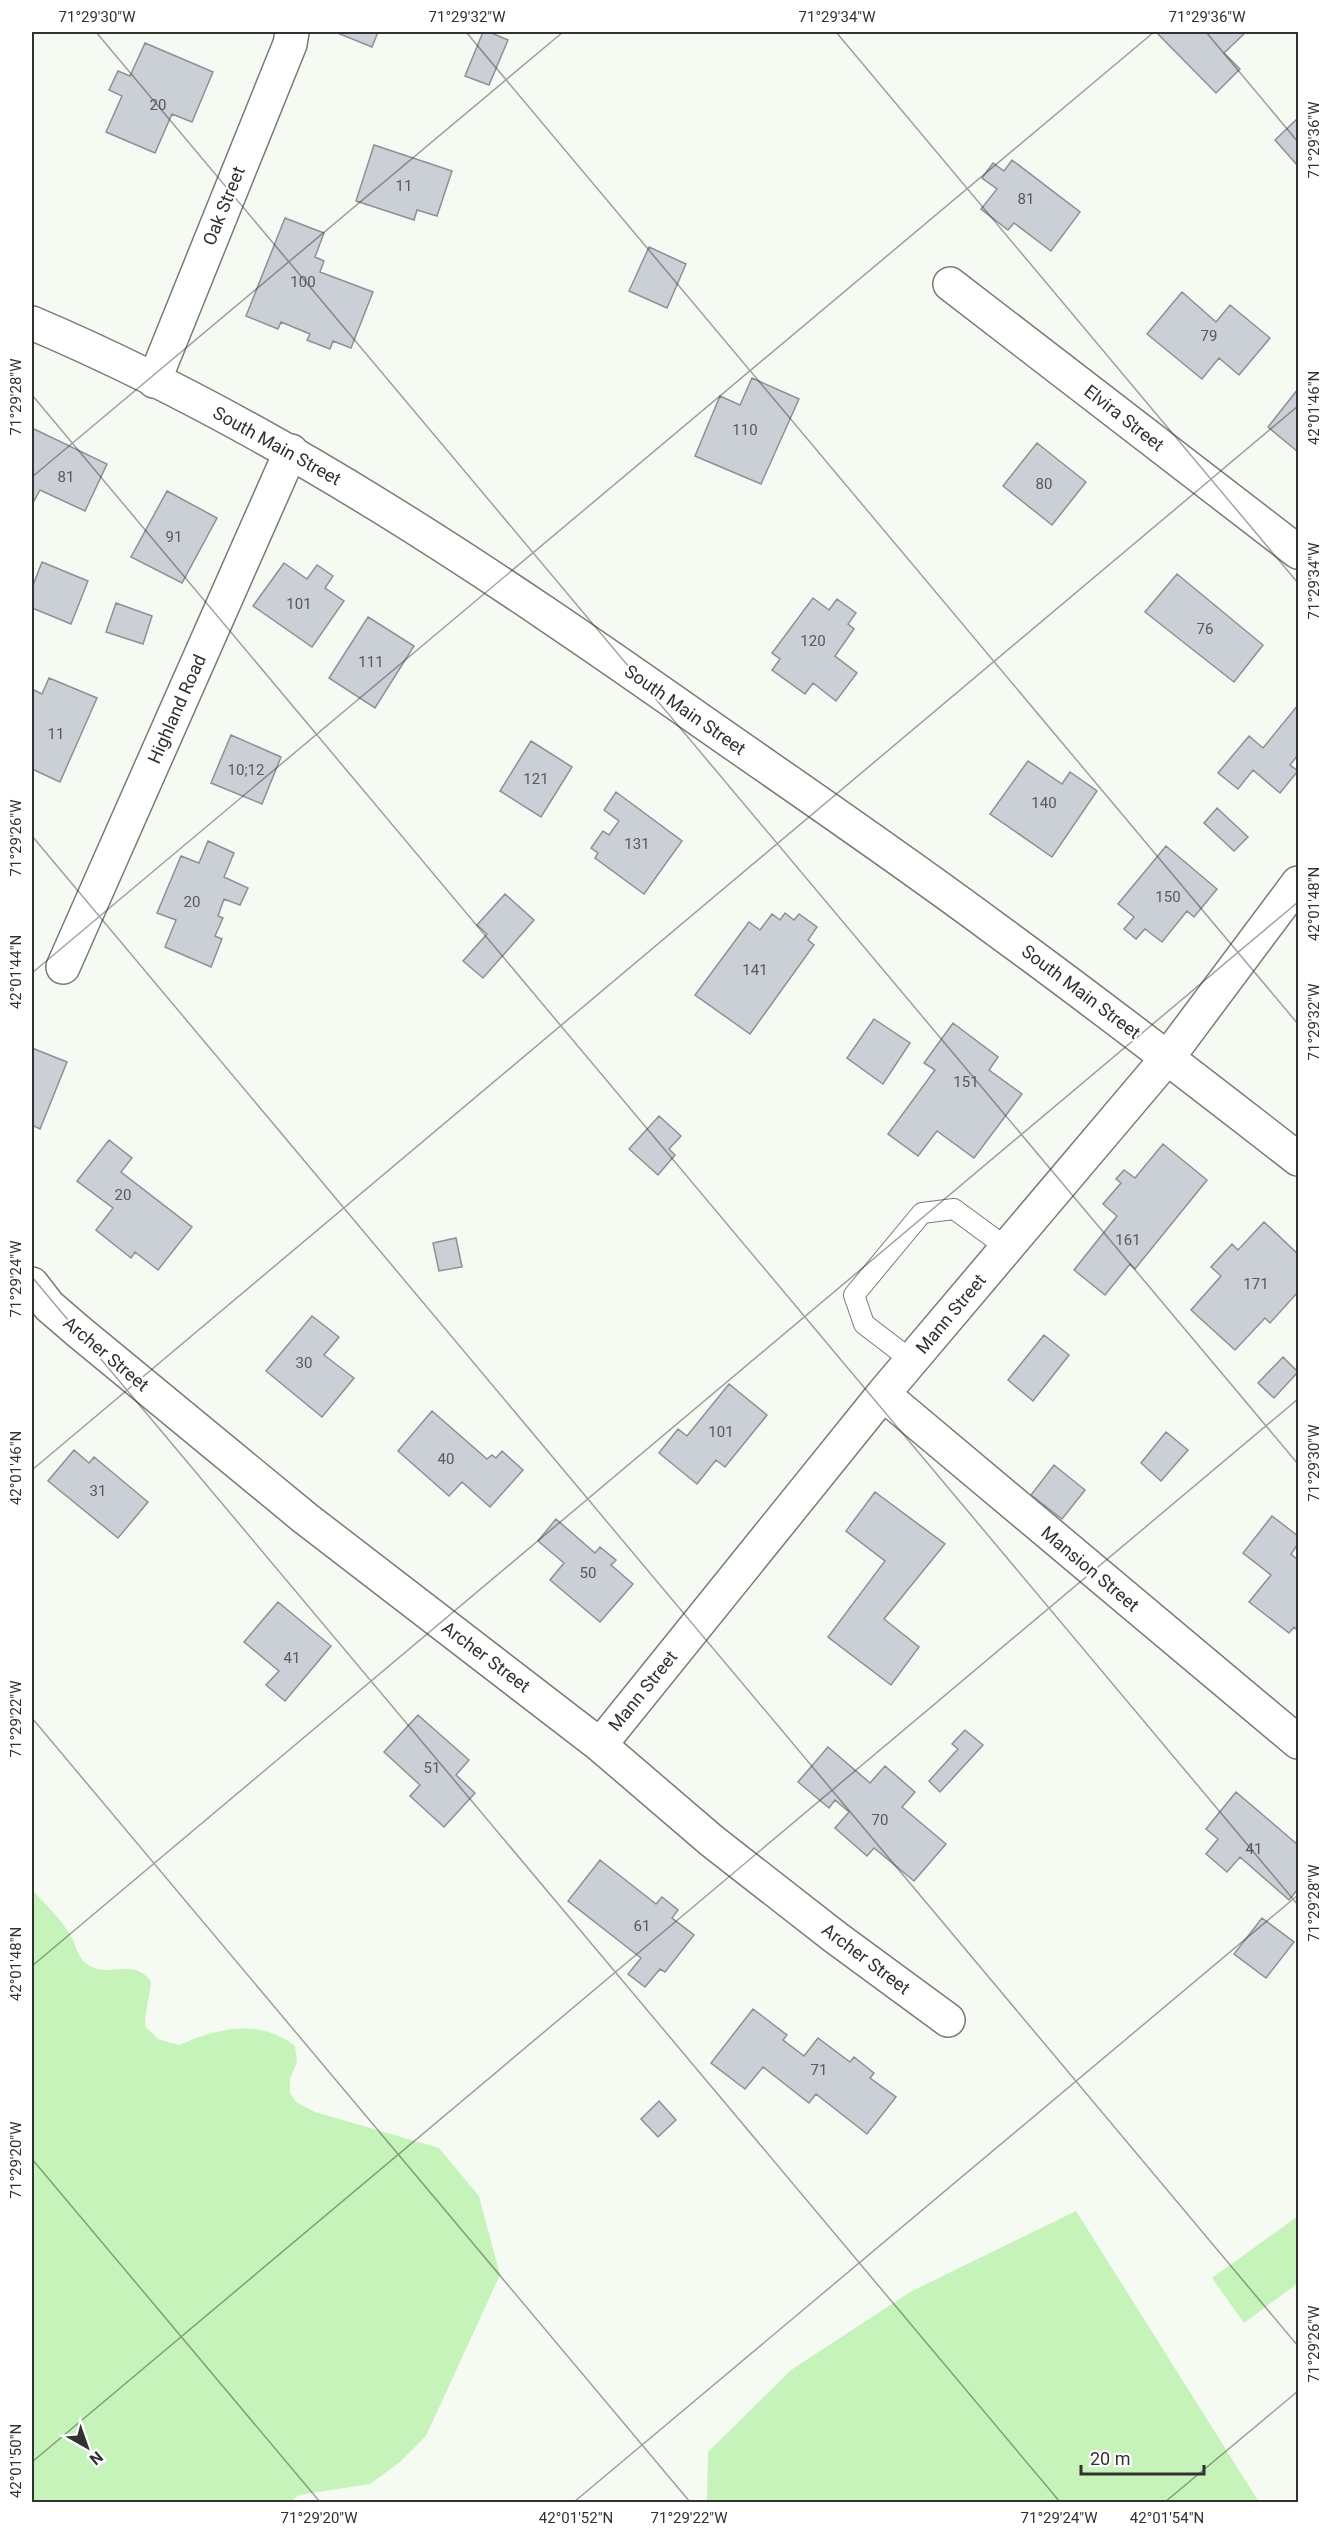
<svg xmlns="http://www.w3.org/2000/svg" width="1330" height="2534" font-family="Roboto,sans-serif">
<rect width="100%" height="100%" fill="#f5fbf3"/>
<path fill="#c6f3ba" d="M32 1889C46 1906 63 1920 73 1940 76 1948 80 1960 87 1964 110 1980 130 1956 151 1981 150 1997 145 2010 145 2026L158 2039 179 2045C218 2028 259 2018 295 2046L297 2062 290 2079V2093L296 2102 315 2112 439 2148 479 2196 500 2275 426 2436 400 2462 370 2484 299 2495 290 2502H32Z
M1076 2211 1259 2502H707L708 2452 791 2370 910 2292Z
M1298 2216V2283L1244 2323 1212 2278Z"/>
<path fill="#cbcfd6" stroke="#8d9097" stroke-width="1.5" d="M335 32H378L372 47Z
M483 32H489L508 40 489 85 465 76Z
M1156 32H1246L1224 53 1240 69 1216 93Z
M145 43 213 72 192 122 172 114 155 153 106 132 122 96 109 90 118 71 130 76Z
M1298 118V166L1275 140Z
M374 145 452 171 437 216 417 210 414 220 356 201Z
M1012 160 1080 212 1051 251 1014 223 1008 230 981 209 997 189 982 178 993 163 1004 171Z
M285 218 324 233 315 257 324 261 320 272 373 292 351 348 333 341 330 349 307 340 310 334 281 322 278 329 246 316Z
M649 247 686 264 667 308 629 291Z
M1182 292 1216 322 1230 305 1270 338 1239 375 1219 358 1202 379 1147 334Z
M752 378 799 399 761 484 695 456 720 396 740 405Z
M1298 389V452L1268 427Z
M32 428 107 464 85 511 40 490 34 501 32 500Z
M1037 443 1086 482 1052 525 1003 486Z
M167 491 217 518 182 583 131 557Z
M42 562 88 581 71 624 32 608V588Z
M284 563 307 579 317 565 333 576 325 588 344 601 312 647 253 606Z
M1177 574 1263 645 1234 682 1145 612Z
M813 598 829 610 837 599 856 613 848 624 854 629 835 656 857 673 836 701 813 683 805 694 772 670 780 659 772 653Z
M116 603 152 616 143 644 106 632Z
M368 617 414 646 375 708 329 678Z
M49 678 97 698 60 782 32 769V689L42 694Z
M1298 705V755L1290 765 1298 771 1280 793 1253 770 1238 789 1218 773 1249 736 1263 748Z
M231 735 281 757 262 804 211 783Z
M531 741 572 767 541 817 500 791Z
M1028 761 1062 784 1070 772 1097 791 1052 857 990 814Z
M616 792 682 841 644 894 595 858 598 853 591 848 603 831 609 835 619 821 604 810Z
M1217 808 1248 837 1234 851 1204 823Z
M208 841 234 853 224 877 248 888 240 905 224 899 218 916 223 918 215 936 222 939 211 967 165 947 176 920 157 913 181 856 199 863Z
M1166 846 1217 889 1194 917 1187 911 1162 942 1145 929 1136 939 1124 929 1134 917 1118 904Z
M505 894 534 920 483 978 463 961 487 934 477 925Z
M785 913 794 920 799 914 817 927 808 940 814 945 750 1034 695 995 749 922 760 930 772 914 780 920Z
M874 1019 910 1043 883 1084 847 1058Z
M953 1023 998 1057 989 1070 1022 1094 974 1158 937 1131 918 1156 888 1134 935 1070 924 1063Z
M32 1048 67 1062 40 1129 32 1125Z
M659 1116 681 1136 669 1149 675 1155 658 1175 629 1149Z
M109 1140 132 1158 121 1172 192 1227 158 1270 135 1252 131 1258 96 1230 113 1208 77 1181Z
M1163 1144 1207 1180 1135 1269 1130 1264 1105 1295 1074 1270 1117 1216 1103 1204 1121 1183 1116 1179 1124 1170 1135 1178Z
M1264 1222 1298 1254V1292L1270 1323 1265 1318 1235 1350 1191 1310 1221 1276 1211 1267 1232 1244 1238 1250Z
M456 1238 462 1267 439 1271 433 1243Z
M312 1316 339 1337 324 1355 354 1378 322 1417 266 1371Z
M1044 1335 1069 1355 1033 1401 1008 1380Z
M1283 1357 1298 1372 1274 1398 1258 1383Z
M729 1384 767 1415 725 1467 716 1460 697 1484 659 1453 678 1429 687 1436Z
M432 1411 487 1459 492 1455 496 1458 502 1451 523 1470 490 1507 462 1482 449 1496 398 1451Z
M1166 1432 1188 1450 1161 1481 1141 1463Z
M74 1450 89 1463 94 1457 148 1502 118 1538 48 1481Z
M1054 1465 1085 1490 1062 1519 1031 1495Z
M875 1492 945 1544 884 1619 919 1647 891 1685 828 1637 885 1561 846 1531Z
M1272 1516 1298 1536V1544L1291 1554 1298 1560V1631L1294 1627 1289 1633 1249 1602 1271 1575 1243 1553Z
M556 1519 595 1553 600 1547 616 1560 611 1565 633 1584 600 1622 550 1580 564 1563 538 1541Z
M278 1602 331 1646 285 1701 266 1685 279 1671 244 1642Z
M418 1715 469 1760 456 1775 475 1793 444 1827 410 1796 420 1785 384 1752Z
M965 1730 983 1745 940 1792 929 1781 958 1749 952 1744Z
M828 1747 870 1783 885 1766 915 1792 902 1807 946 1844 914 1881 874 1848 867 1856 835 1828 849 1812 835 1800 829 1808 798 1782Z
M1236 1792 1298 1845V1889L1289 1900 1240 1857 1227 1872 1206 1854 1218 1839 1206 1829Z
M600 1860 656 1904 662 1897 678 1910 672 1918 694 1935 665 1972 660 1969 645 1987 628 1974 641 1958 568 1901Z
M1262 1918 1294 1942 1266 1978 1234 1954Z
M753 2009 787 2035 783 2040 804 2056 818 2038 850 2062 854 2057 874 2073 870 2078 896 2097 867 2134 816 2094 809 2103 763 2067 745 2089 711 2063Z
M659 2101 676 2120 658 2137 641 2119Z"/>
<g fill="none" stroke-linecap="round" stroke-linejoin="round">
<g stroke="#777c76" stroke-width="22">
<path id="service" d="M911 1360 864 1324 854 1295 922 1213 954 1209 1007 1248"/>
</g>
<g stroke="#777c76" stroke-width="36">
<path id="minor" d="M950 284 1298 552
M154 381 290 44 292 32
M63 967 291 451
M32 1284 49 1306 78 1331 305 1518 600 1745 712 1841 835 1937 948 2020
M883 1394 1298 1742
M600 1745 883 1394 1168 1057"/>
</g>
<g stroke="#777c76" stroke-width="36">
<path id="tertiary" d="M1168 1057 1298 883"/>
</g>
<g stroke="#777c76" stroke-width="36">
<path id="primary" d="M32 323C275 426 492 574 707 725 803 792 900 858 994 928 1097 1003 1198 1081 1298 1159"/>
</g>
<use href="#service" stroke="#fff" stroke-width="20"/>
<use href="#minor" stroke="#fff" stroke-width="33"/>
<use href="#tertiary" stroke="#fff" stroke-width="33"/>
<use href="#primary" stroke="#fff" stroke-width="33"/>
</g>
<path fill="none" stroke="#303230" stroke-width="1.5" stroke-opacity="0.45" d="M96 32 1298 1464M466 32 1298 1024M836 32 1298 583M1206 32 1298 142M32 395 1298 1905M32 477 563 32M32 836 1298 2346M32 973 1154 32M32 1277 1060 2502M32 1470 1298 406M32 1718 690 2502M32 1966 1298 902M32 2159 320 2502M32 2462 1298 1399M574 2502 1298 1895M1165 2502 1298 2391"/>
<g text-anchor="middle" stroke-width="4.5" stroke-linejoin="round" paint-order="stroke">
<g font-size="15" fill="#57595a">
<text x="158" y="110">20</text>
<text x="404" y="191">11</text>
<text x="1026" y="204">81</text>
<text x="303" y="287">100</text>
<text x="1209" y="341">79</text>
<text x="745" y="435">110</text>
<text x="66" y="482">81</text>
<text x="1044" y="489">80</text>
<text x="174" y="542">91</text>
<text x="299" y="609">101</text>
<text x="1205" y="634">76</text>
<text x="813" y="646">120</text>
<text x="371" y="667">111</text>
<text x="56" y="739">11</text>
<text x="246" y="775">10;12</text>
<text x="536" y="784">121</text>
<text x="1044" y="808">140</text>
<text x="637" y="849">131</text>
<text x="1168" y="902">150</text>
<text x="192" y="907">20</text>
<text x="755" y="975">141</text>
<text x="966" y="1087">151</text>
<text x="123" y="1200">20</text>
<text x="1128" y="1245">161</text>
<text x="1256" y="1289">171</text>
<text x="304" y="1368">30</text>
<text x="721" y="1437">101</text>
<text x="446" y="1464">40</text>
<text x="98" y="1496">31</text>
<text x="588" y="1578">50</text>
<text x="292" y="1663">41</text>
<text x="432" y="1773">51</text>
<text x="880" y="1825">70</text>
<text x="1254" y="1854">41</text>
<text x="642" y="1931">61</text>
<text x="819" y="2075">71</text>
</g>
<g font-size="18" fill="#303230" stroke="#fff">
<text transform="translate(224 206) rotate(-68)" y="6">Oak Street</text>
<text transform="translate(1124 418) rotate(38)" y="6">Elvira Street</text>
<text transform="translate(277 446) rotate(29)" y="6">South Main Street</text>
<text transform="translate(177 709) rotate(-66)" y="6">Highland Road</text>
<text transform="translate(685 710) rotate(35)" y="6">South Main Street</text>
<text transform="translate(1081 992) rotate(37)" y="6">South Main Street</text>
<text transform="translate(951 1314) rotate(-50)" y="6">Mann Street</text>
<text transform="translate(106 1354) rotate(40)" y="6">Archer Street</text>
<text transform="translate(1090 1569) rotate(40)" y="6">Mansion Street</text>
<text transform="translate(486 1657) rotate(37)" y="6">Archer Street</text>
<text transform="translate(643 1691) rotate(-51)" y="6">Mann Street</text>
<text transform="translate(866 1959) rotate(37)" y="6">Archer Street</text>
</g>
</g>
<rect width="1330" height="2534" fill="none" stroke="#ffffff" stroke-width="66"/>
<g transform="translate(87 2447) rotate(140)" stroke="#ffffff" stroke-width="4.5" paint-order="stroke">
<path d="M0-4.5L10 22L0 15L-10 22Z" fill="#303230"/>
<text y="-9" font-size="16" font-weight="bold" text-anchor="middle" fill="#303230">N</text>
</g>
<path d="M1081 2465v9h123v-9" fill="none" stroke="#303230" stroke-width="3"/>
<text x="1090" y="2465" font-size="18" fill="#303230" stroke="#ffffff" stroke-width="4.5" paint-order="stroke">20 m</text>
<rect x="33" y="33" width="1264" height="2468" fill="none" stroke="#303230" stroke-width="2"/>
<g font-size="15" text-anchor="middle" fill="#303230">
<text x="97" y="22">71°29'30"W</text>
<text x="467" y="22">71°29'32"W</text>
<text x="837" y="22">71°29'34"W</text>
<text x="1207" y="22">71°29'36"W</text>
<text transform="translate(1314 140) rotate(-90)" y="5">71°29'36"W</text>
<text transform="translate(16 397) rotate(-90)" y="5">71°29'28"W</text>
<text transform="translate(1314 408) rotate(-90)" y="5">42°01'46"N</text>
<text transform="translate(1314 581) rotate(-90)" y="5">71°29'34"W</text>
<text transform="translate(16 838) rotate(-90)" y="5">71°29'26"W</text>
<text transform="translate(1314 904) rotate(-90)" y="5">42°01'48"N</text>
<text transform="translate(16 972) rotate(-90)" y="5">42°01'44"N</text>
<text transform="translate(1314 1022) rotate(-90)" y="5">71°29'32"W</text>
<text transform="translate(16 1279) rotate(-90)" y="5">71°29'24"W</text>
<text transform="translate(1314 1463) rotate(-90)" y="5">71°29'30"W</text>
<text transform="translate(16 1468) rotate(-90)" y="5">42°01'46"N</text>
<text transform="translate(16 1719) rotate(-90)" y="5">71°29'22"W</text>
<text transform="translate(1314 1903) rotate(-90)" y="5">71°29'28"W</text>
<text transform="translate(16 1964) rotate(-90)" y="5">42°01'48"N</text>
<text transform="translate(16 2160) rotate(-90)" y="5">71°29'20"W</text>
<text transform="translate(1314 2344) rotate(-90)" y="5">71°29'26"W</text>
<text transform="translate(16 2461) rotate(-90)" y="5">42°01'50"N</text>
<text x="319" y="2523">71°29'20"W</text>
<text x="576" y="2523">42°01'52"N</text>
<text x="689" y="2523">71°29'22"W</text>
<text x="1059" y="2523">71°29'24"W</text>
<text x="1167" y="2523">42°01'54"N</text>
</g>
</svg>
